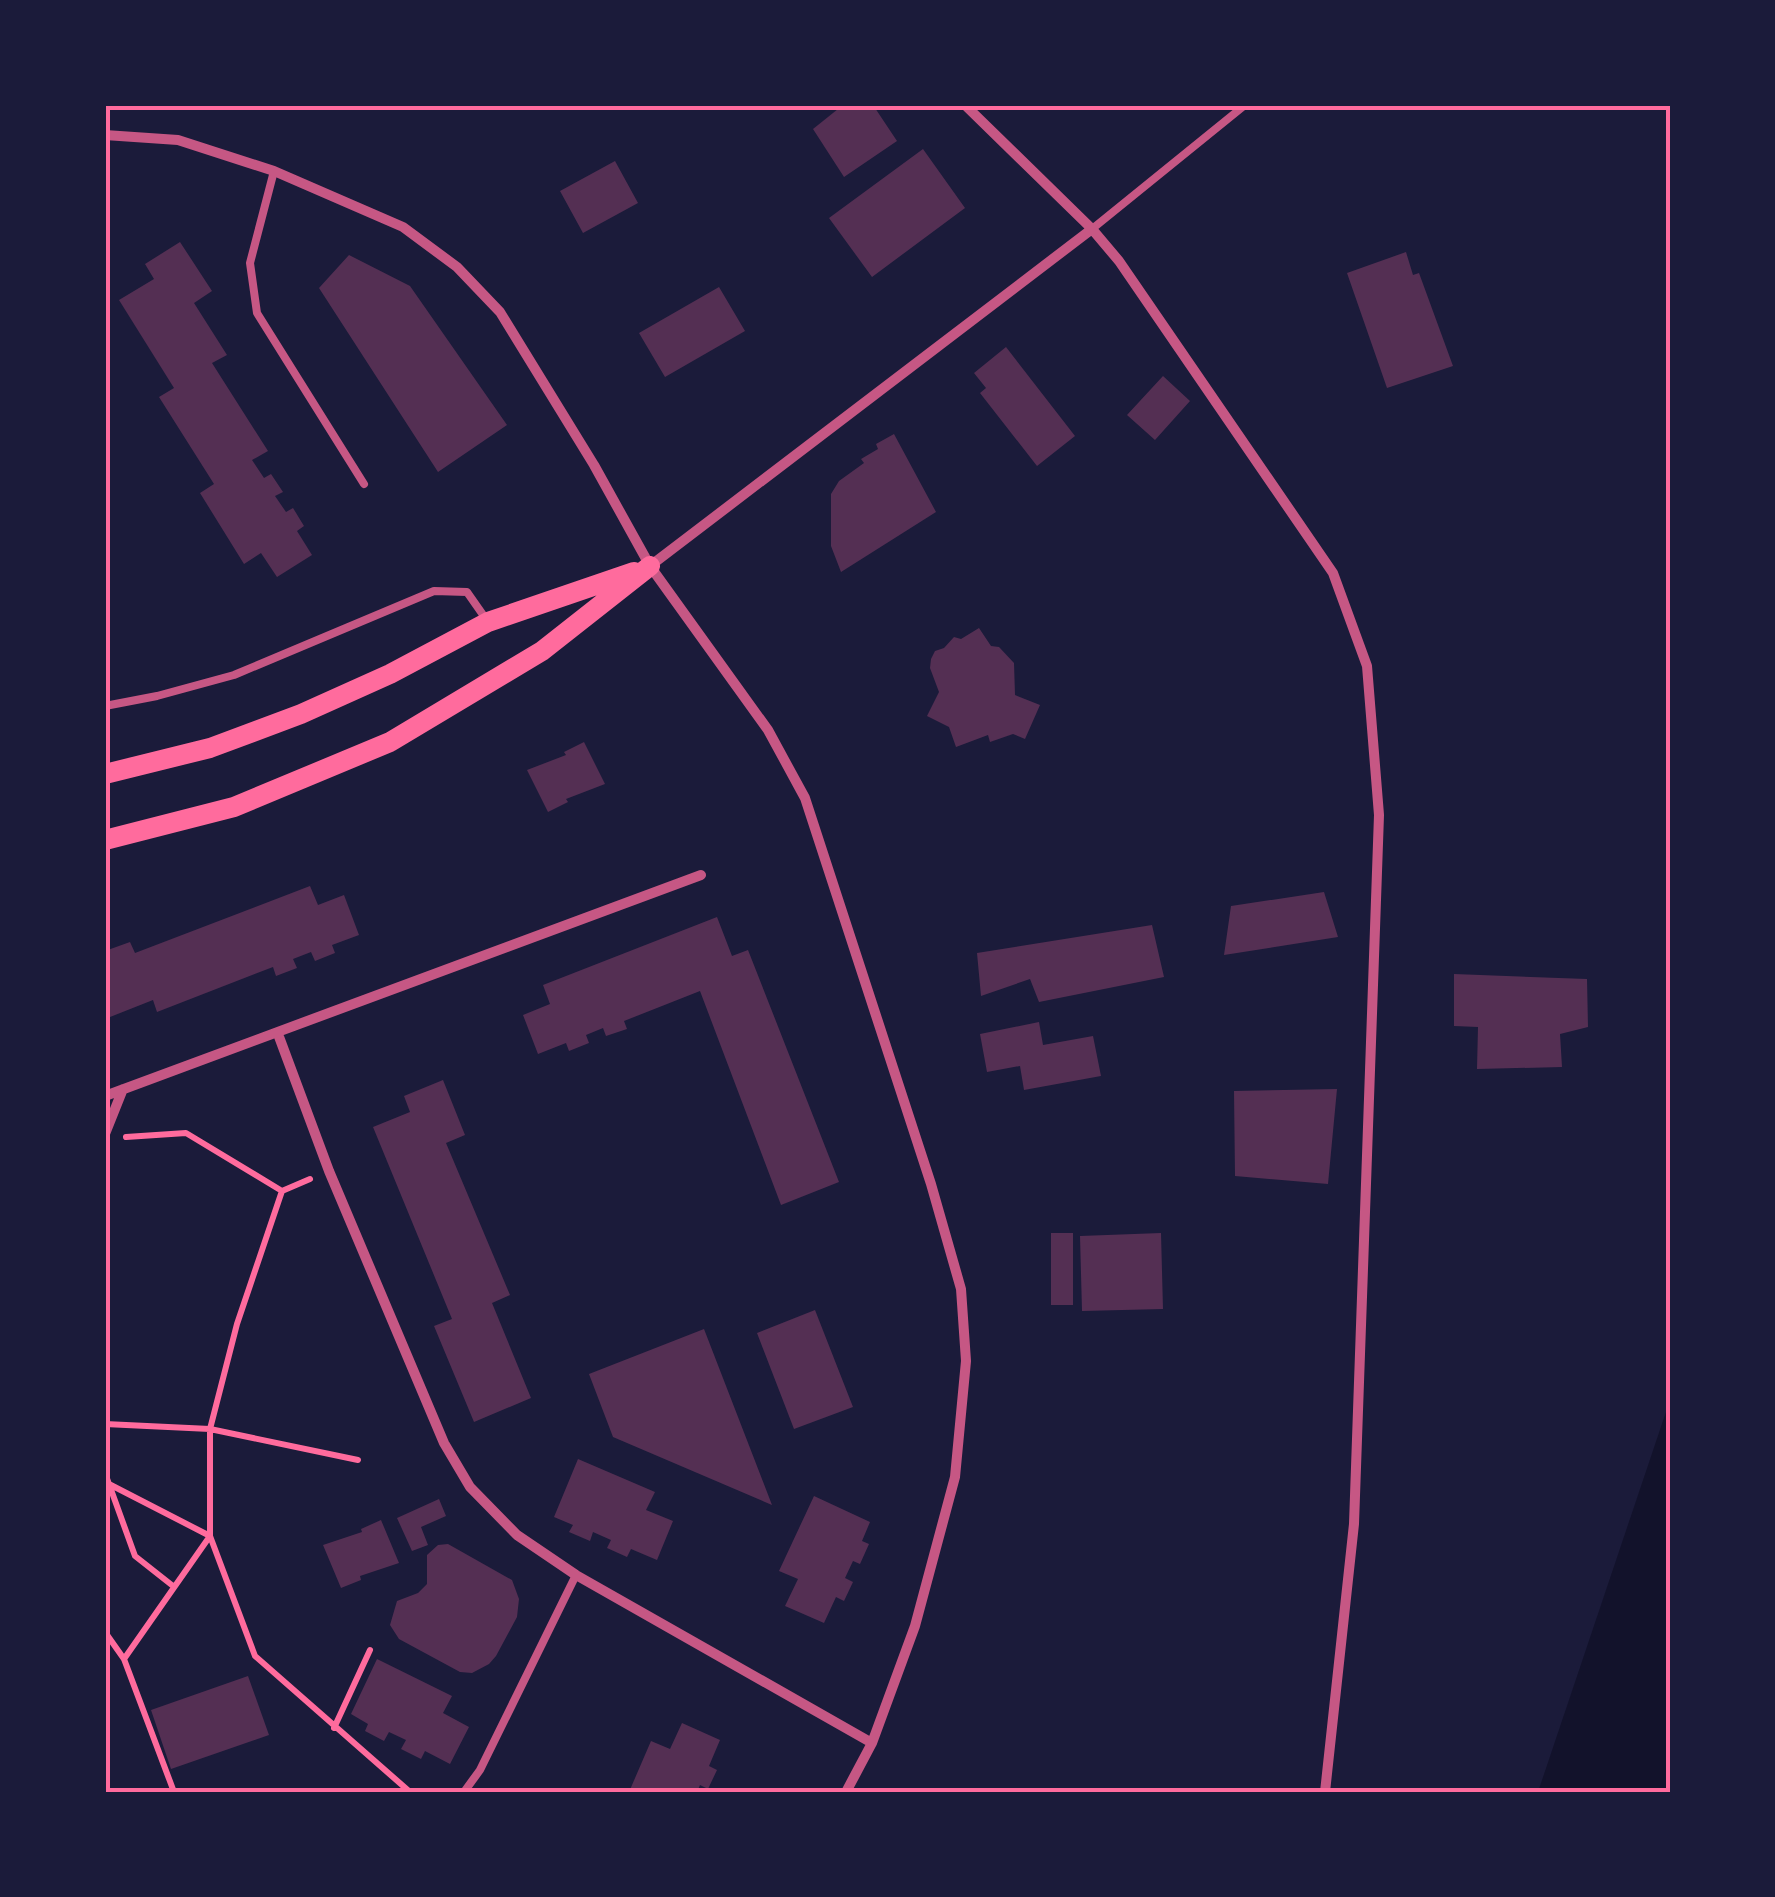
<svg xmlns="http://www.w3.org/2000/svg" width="1775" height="1897" font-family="'Nunito Sans',sans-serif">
<rect width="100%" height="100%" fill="#1b1b3a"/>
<path fill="#12122b" d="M1670 1400V1792H1538Z"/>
<path fill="#542f53" d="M843 105H873L897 141 844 177 813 129Z
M923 149 965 208 872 277 829 218Z
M615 161 638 203 583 233 560 191Z
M180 242 212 291 194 303 227 355 212 363 268 451 252 460 264 478 271 474 283 492 275 496 286 512 293 508 304 526 297 531 312 555 277 577 261 553 244 564 200 493 214 484 159 397 174 388 119 300 154 279 145 264Z
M1406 252 1413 275 1419 273 1453 366 1387 388 1347 273Z
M349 255 410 286 507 425 438 472 319 288Z
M719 287 745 331 665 377 639 333Z
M1006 347 1075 436 1037 466 980 393 986 388 974 373Z
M1163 376 1190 401 1155 440 1127 415Z
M894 434 936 512 841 572 831 546V494L839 481 864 463 861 459 878 449 876 444Z
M979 628 991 646 999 647 1014 663 1015 695 1040 705 1025 739 1013 734 990 742 988 735 956 747 949 727 927 716 939 692 930 668 931 659 935 651 944 648 954 637 961 639Z
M584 742 605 784 566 799 568 802 548 812 527 770 566 755 564 752Z
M310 886 318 905 344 895 359 935 332 945 335 953 315 961 311 952 293 959 297 968 276 976 273 967 157 1012 153 1000 105 1019V951L130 942 135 953Z
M1324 892 1338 937 1224 955 1231 906Z
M717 917 732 956 748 950 839 1182 781 1205 700 991 624 1021 627 1029 606 1036 603 1028 586 1035 589 1043 569 1051 566 1043 538 1054 523 1015 550 1004 543 985Z
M1152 925 1164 977 1039 1002 1030 979 981 996 977 953Z
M1454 974 1587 979 1588 1027 1560 1034 1562 1067 1477 1069 1478 1027 1454 1026Z
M1039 1022 1043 1045 1093 1036 1101 1076 1024 1090 1020 1066 987 1072 980 1034Z
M443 1080 465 1135 446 1143 510 1295 492 1303 531 1398 474 1422 434 1326 452 1319 373 1127 410 1112 404 1096Z
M1337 1089 1328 1184 1235 1176 1234 1091Z
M1051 1233H1073V1305H1051Z
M1161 1233 1163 1309 1082 1311 1080 1236Z
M815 1310 853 1407 794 1429 757 1333Z
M704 1329 772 1505 613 1437 589 1374Z
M578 1459 655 1492 646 1510 673 1521 657 1560 631 1549 627 1557 607 1548 611 1540 593 1532 590 1541 569 1532 573 1525 554 1517Z
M814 1496 870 1522 862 1541 869 1544 860 1564 853 1561 845 1578 853 1582 844 1601 836 1597 824 1623 785 1606 798 1579 779 1571Z
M439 1499 446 1516 421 1527 428 1545 412 1551 397 1518Z
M381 1520 399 1563 360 1576 361 1580 341 1588 323 1545 362 1532 361 1529Z
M448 1544 512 1580 519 1599 517 1617 496 1656 489 1664 472 1673 460 1672 399 1639 390 1625 397 1601 418 1593 427 1584V1555L438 1545Z
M377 1659 452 1696 443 1713 469 1727 450 1764 425 1751 421 1759 401 1749 406 1740 389 1732 384 1741 365 1731 368 1724 351 1714Z
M248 1676 269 1735 171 1769 151 1710Z
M682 1723 720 1740 709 1766 717 1770 708 1789 700 1785 697 1792H629L651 1741 670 1749Z"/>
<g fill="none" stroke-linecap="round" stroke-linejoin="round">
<path stroke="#ff6b9d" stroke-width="6" d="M126 1137 186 1133 282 1191 310 1179
M105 1424 210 1429 358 1460
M105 1473 135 1556 173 1586
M105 1482 210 1536 255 1656 410 1792
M105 1632 124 1659 174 1792
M124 1659 210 1536V1429L237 1324 282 1191
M334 1728 370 1650"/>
<path stroke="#c65784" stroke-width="8" d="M274 171 250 263 257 313 364 484
M1092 229 1245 105
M105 706 157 696 234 675 434 591 467 592 488 622
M464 1792 480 1770 576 1575"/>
<path stroke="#c65784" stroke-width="10" d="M965 105 1092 229 1119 261 1333 573 1367 666 1379 815 1354 1524 1325 1792
M105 135 178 140 274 171 403 227 457 267 500 312 594 465 650 566 768 730 805 798 931 1184 961 1289 966 1361 955 1477 915 1626 872 1743 846 1792
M650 566 1092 229
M278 1034 329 1171 444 1443 470 1487 517 1535 576 1575 872 1743
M105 1096 701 875
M105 1134 123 1089"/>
<path stroke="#ff6b9d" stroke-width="20" d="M105 774 210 748 301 714 390 674 488 622 634 572
M105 840 234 807 390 742 542 651 650 566"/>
</g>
<rect width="1775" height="1897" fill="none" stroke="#1b1b3a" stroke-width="215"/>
<rect x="108" y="108" width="1560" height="1682" fill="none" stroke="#ff6b9d" stroke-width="4"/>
</svg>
